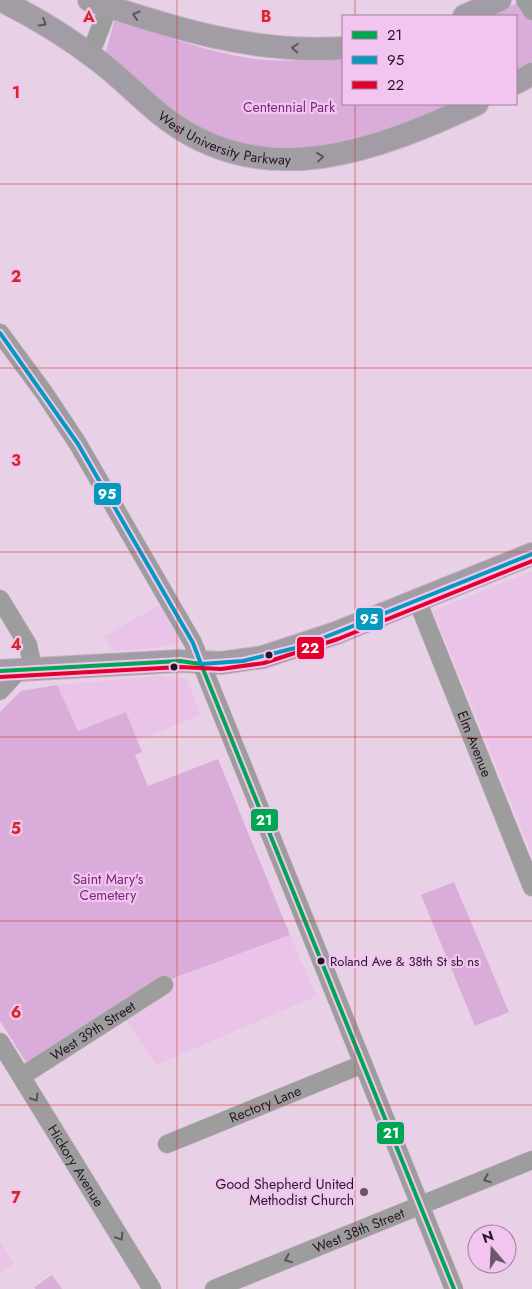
<svg xmlns="http://www.w3.org/2000/svg" width="532" height="1289" font-family="Jost,sans-serif">
<rect width="100%" height="100%" fill="#e8d0e7"/>
<path fill="#eac3e8" d="M532 571V854L433 611Z
M161 604 180 643 154 648 113 651 104 636Z
M157 676 186 678 201 715 138 740 126 712 78 731 57 685Z
M290 935 316 996 156 1065 124 1017 165 982Z
M0 1242 14 1263 0 1273Z"/>
<path fill="#daacd9" d="M525 0H532V68L516 77V16H487Z
M115 18C160 35 207 52 255 59 284 62 315 60 343 58V104H464L408 128 299 155 213 141 109 63 106 52Z
M57 685 78 731 126 712 142 752 135 755 148 786 218 759 290 935 147 988 26 1062 0 1021V712L21 691Z
M454 882 509 1012 475 1026 421 895Z
M52 1275 62 1289H35V1287Z"/>
<g fill="none" stroke-linecap="round" stroke-linejoin="round">
<g stroke="#c3b0c2" stroke-width="19">
<g id="minor">
<path d="M525 0 532 11"/>
<path d="M88 53 95 42 111 0"/>
<path d="M0 333 45 394 78 444 193 643 454 1289"/>
<path d="M0 599 28 645 33 669"/>
<path id="s1" d="M417 600 532 887"/>
<path d="M0 691 19 670"/>
<path id="s2" d="M0 1042 152 1289"/>
<path id="s3" d="M22 1076 164 985"/>
<path id="s4" d="M167 1144 363 1064"/>
<path id="s5" d="M214 1289 532 1160"/>
</g>
</g>
<g stroke="#c3b0c2" stroke-width="24">
<g id="major">
<path id="s6" d="M0 0C35 17 69 38 100 62 124 80 144 103 169 121 268 193 377 150 477 104"/>
<path d="M89 0C172 28 255 54 343 48"/>
<path d="M464 16 500 0"/>
<path d="M516 83 532 74"/>
<path d="M0 671 180 661 221 663 263 657 336 633 532 554"/>
</g>
</g>
<use href="#minor" stroke="#9c9d9c" stroke-width="18"/>
<use href="#major" stroke="#a29da4" stroke-width="22"/>
<g stroke="#f2c5f0" stroke-width="8">
<path id="bus-1" d="M201 664 454 1289
M0 671 180 661 201 664"/>
</g>
<g stroke="#f2c5f0" stroke-width="8">
<path id="bus-2" d="M0 333 78 444 193 643 201 664
M201 664 243 661 303 646 532 554"/>
</g>
<g stroke="#f2c5f0" stroke-width="8">
<path id="bus-3" d="M0 677 180 667 221 669 264 663 338 639 532 561"/>
</g>
<use href="#bus-1" stroke="#00a651" stroke-width="4"/>
<use href="#bus-2" stroke="#049abd" stroke-width="4"/>
<use href="#bus-3" stroke="#e4002b" stroke-width="4"/>
</g>
<defs><path id="oneway-chevron" d="M-2-3.5L2.5 0L-2 3.5" fill="none" stroke-width="1.6" stroke-linecap="round" stroke-linejoin="round" transform="scale(1.25)"/></defs>
<g stroke="#5e535e">
<use href="#oneway-chevron" transform="translate(136 15) rotate(-163)"/>
<use href="#oneway-chevron" transform="translate(43 23) rotate(31)"/>
<use href="#oneway-chevron" transform="translate(295 48) rotate(-177)"/>
<use href="#oneway-chevron" transform="translate(320 157) rotate(-7)"/>
</g>
<g stroke="#5b535b">
<use href="#oneway-chevron" transform="translate(35 1098) rotate(58)"/>
<use href="#oneway-chevron" transform="translate(487 1179) rotate(158)"/>
<use href="#oneway-chevron" transform="translate(120 1237) rotate(58)"/>
<use href="#oneway-chevron" transform="translate(288 1259) rotate(158)"/>
</g>
<path fill="none" stroke="#d62828" stroke-width="1" stroke-opacity="0.55" d="M177 0V1289M355 0V16M355 104V1289M0 184H532M0 368H532M0 552H532M0 737H532M0 921H532M0 1105H532"/>
<g fill="#261625" stroke="#f2c5f0" stroke-width="2">
<circle cx="269" cy="655" r="4.5"/>
<circle cx="174" cy="667" r="4.5"/>
<circle cx="321" cy="961" r="4.5"/>
</g>
<circle fill="#6a5769" stroke="#f2c5f0" stroke-width="2" cx="364" cy="1192" r="5"/>
<g text-anchor="middle" stroke-width="4.5" stroke-linejoin="round" paint-order="stroke">
<g font-size="13" fill="#261625" stroke="#f2c5f0" text-anchor="start">
<text x="330" y="966">Roland Ave &amp; 38th St sb ns</text>
</g>
<g font-size="14" fill="#79277a" stroke="#f2c5f0">
<text x="289" y="112">Centennial Park</text>
<text x="108" y="884">Saint Mary's<tspan x="108" dy="16">Cemetery</tspan></text>
</g>
<g font-size="14" fill="#261625" stroke="#f2c5f0">
<text dy="5" stroke="none"><textPath href="#s6" startOffset="268">West University Parkway</textPath></text>
<text dy="5" stroke="none"><textPath href="#s1" startOffset="155">Elm Avenue</textPath></text>
<text dy="5" stroke="none"><textPath href="#s3" startOffset="84">West 39th Street</textPath></text>
<text dy="5" stroke="none"><textPath href="#s4" startOffset="106">Rectory Lane</textPath></text>
<text dy="5" stroke="none"><textPath href="#s2" startOffset="145">Hickory Avenue</textPath></text>
<text dy="5" stroke="none"><textPath href="#s5" startOffset="156">West 38th Street</textPath></text>
</g>
<g font-size="14" fill="#261625" stroke="#f2c5f0" text-anchor="end">
<text x="354" y="1189">Good Shepherd United<tspan x="354" dy="16">Methodist Church</tspan></text>
</g>
</g>
<g font-size="16" text-anchor="middle" font-weight="bold" fill="#d62828" stroke="#f2c5f0" stroke-width="4.5" stroke-linejoin="round" paint-order="stroke">
<text x="89" y="22">A</text>
<text x="266" y="22">B</text>
<text x="16" y="98">1</text>
<text x="16" y="282">2</text>
<text x="16" y="466">3</text>
<text x="16" y="650">4</text>
<text x="16" y="834">5</text>
<text x="16" y="1018">6</text>
<text x="16" y="1203">7</text>
</g>
<g stroke="#f2c5f0" stroke-width="2">
<rect x="93" y="482" width="29" height="24" rx="5" fill="#049abd"/>
<rect x="355" y="607" width="29" height="24" rx="5" fill="#049abd"/>
<rect x="296" y="636" width="29" height="24" rx="5" fill="#e4002b"/>
<rect x="250" y="808" width="29" height="24" rx="5" fill="#00a651"/>
<rect x="376" y="1121" width="29" height="24" rx="5" fill="#00a651"/>
</g>
<g font-size="14" text-anchor="middle" font-weight="bold" fill="#fff">
<text x="107" y="499">95</text>
<text x="369" y="624">95</text>
<text x="310" y="653">22</text>
<text x="264" y="825">21</text>
<text x="391" y="1138">21</text>
</g>
<rect x="342" y="15" width="175" height="90" fill="#f2c5f0" stroke="#a07f9f"/>
<rect x="352" y="31" width="25" height="8" fill="#00a651" stroke="#a07f9f"/>
<text x="387" y="40" font-size="15" fill="#261625">21</text>
<rect x="352" y="56" width="25" height="8" fill="#049abd" stroke="#a07f9f"/>
<text x="387" y="65" font-size="15" fill="#261625">95</text>
<rect x="352" y="81" width="25" height="8" fill="#e4002b" stroke="#a07f9f"/>
<text x="387" y="90" font-size="15" fill="#261625">22</text>
<g transform="translate(492 1249) rotate(341)"><circle r="24" fill="#f2c5f0" stroke="#a07f9f"/>
<path d="M0-4L9 19L0 12L-9 19Z" fill="#6a5769"/>
<text y="-8" font-size="14" font-weight="bold" text-anchor="middle" fill="#261625">N</text>
</g>
</svg>
